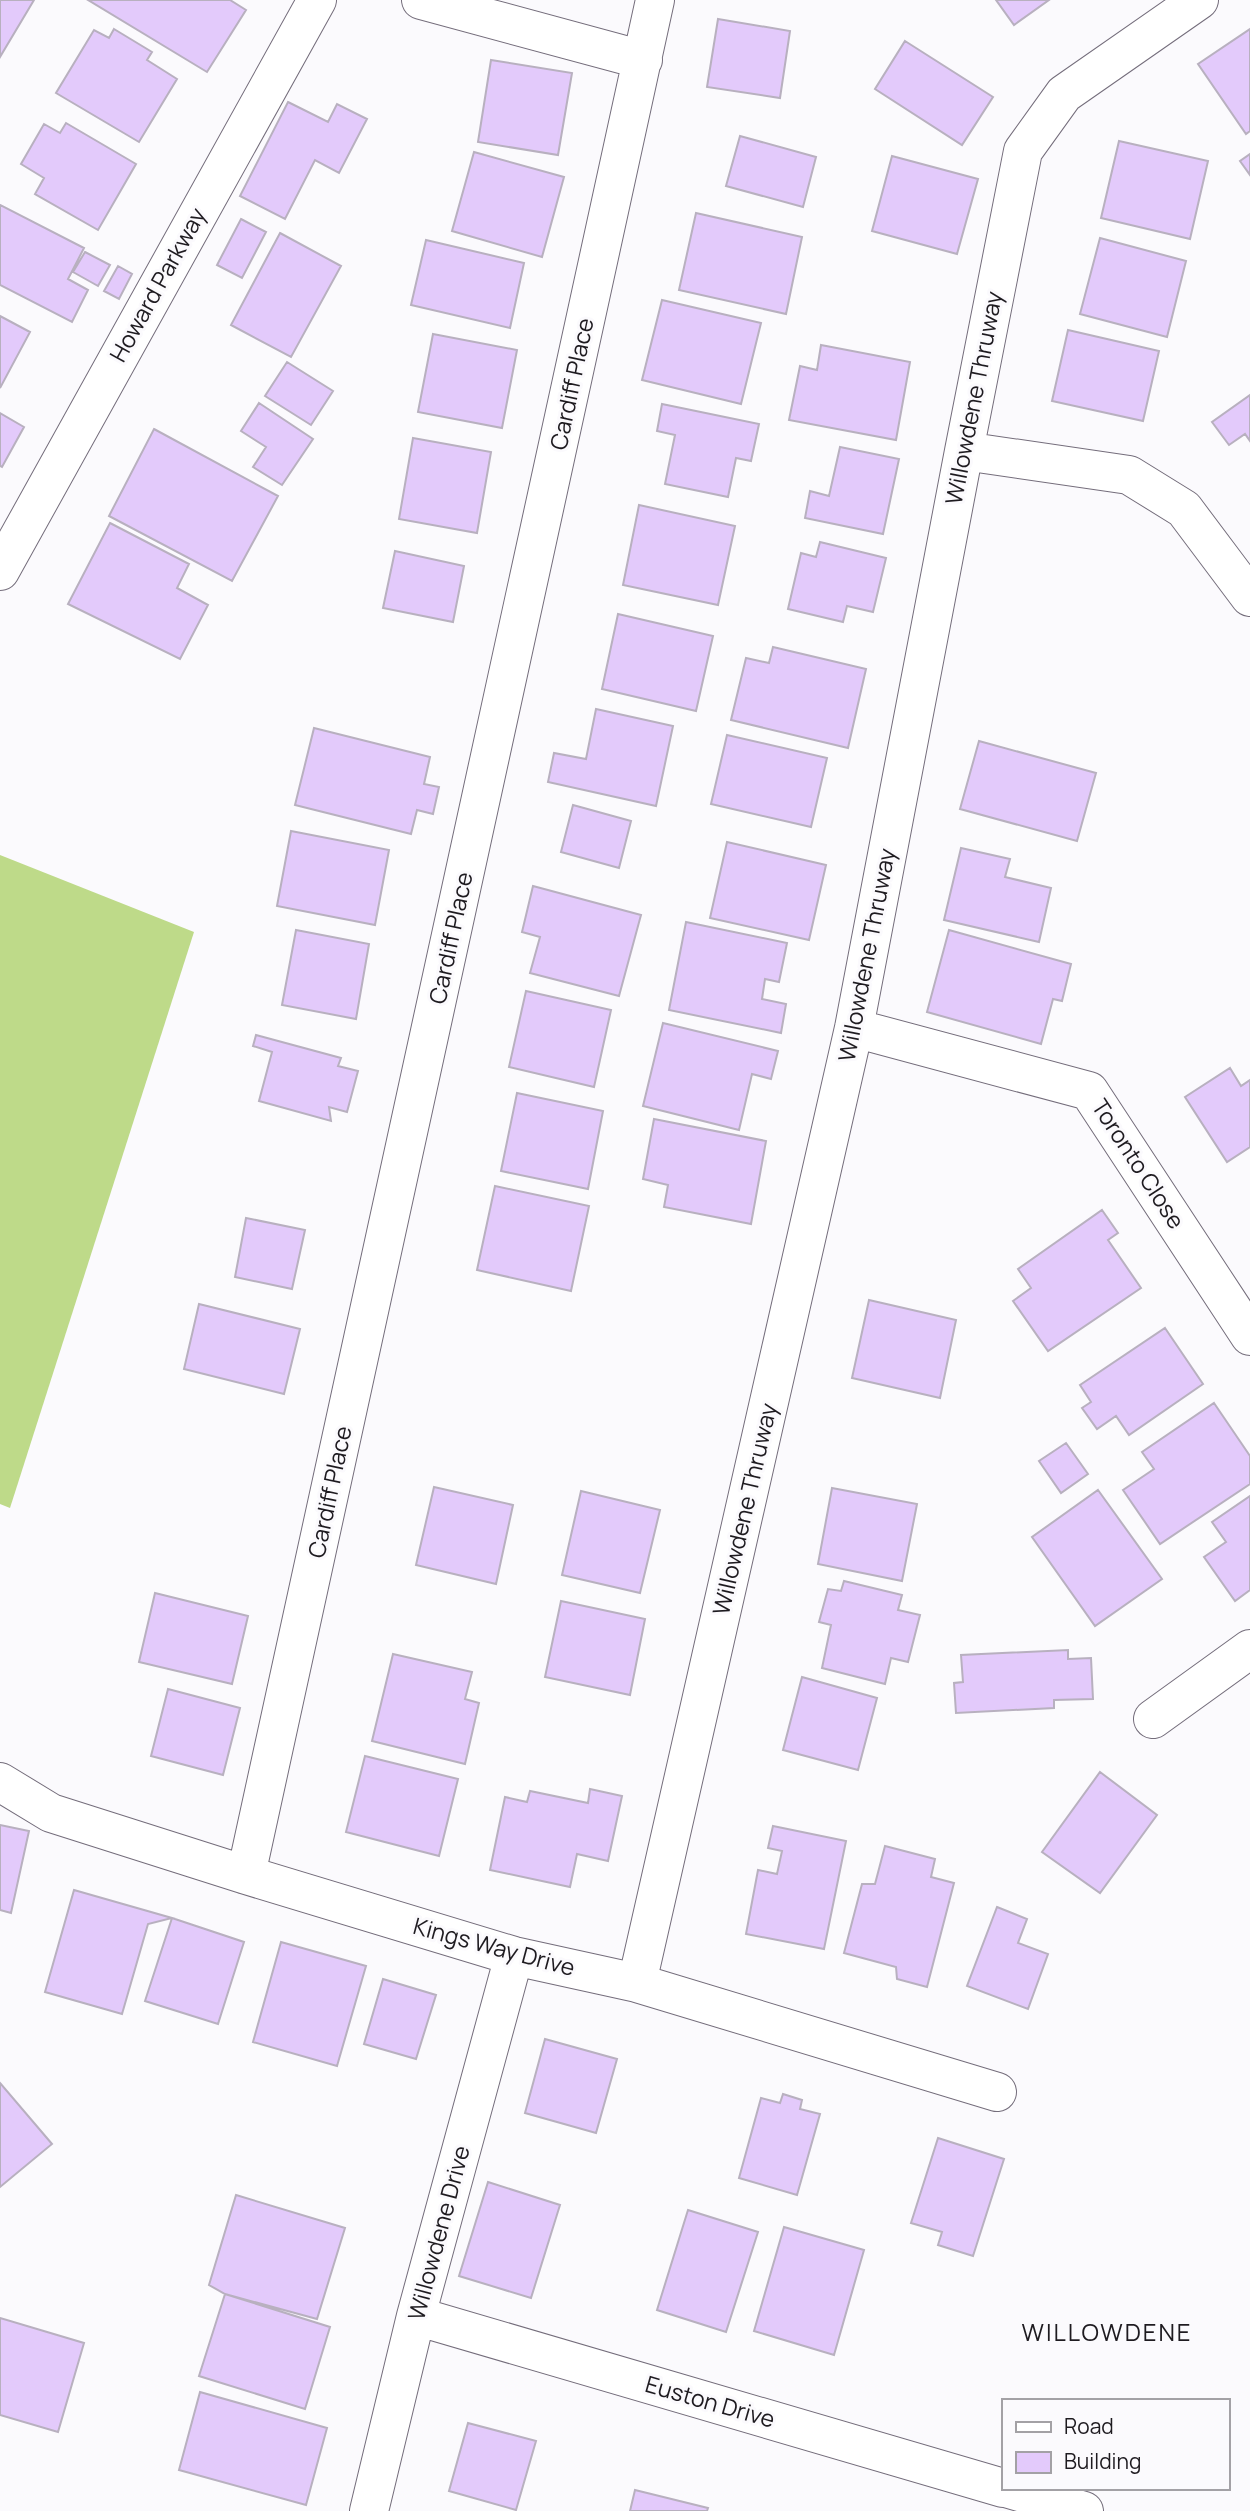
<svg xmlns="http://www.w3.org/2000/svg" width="1250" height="2511" font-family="Manrope,sans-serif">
<rect width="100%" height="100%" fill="#fbfafd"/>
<path fill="#beda89" d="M0 855 194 932 10 1508 0 1504Z"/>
<path fill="#e3cafb" stroke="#b8b0bf" stroke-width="2" d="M0 0H34L0 57Z
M88 0H230L246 10 207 72Z
M996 0H1049L1014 25Z
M718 19 790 31 780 98 707 87Z
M114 29 152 52 147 60 177 79 139 142 56 93 94 30 109 38Z
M1250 29V131L1246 134 1198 64Z
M905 41 993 97 962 145 875 89Z
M491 60 572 73 558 155 478 142Z
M288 102 328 122 337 104 367 119 339 173 315 160 285 219 240 196Z
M66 123 136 164 98 230 35 194 44 178 21 164 44 124 60 133Z
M740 136 816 157 803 207 726 186Z
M1119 141 1208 161 1190 239 1101 218Z
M474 152 564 177 542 257 452 231Z
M1250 154V175L1240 161Z
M892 156 978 179 957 254 872 231Z
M0 205 84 248 68 279 88 290 72 322 0 285Z
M696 213 802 237 786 314 679 290Z
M241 219 266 232 242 278 217 265Z
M280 233 341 266 291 357 231 325Z
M1100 238 1186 261 1167 337 1080 314Z
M426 240 524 263 510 328 411 305Z
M85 252 110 265 98 286 73 272Z
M118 266 132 274 119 299 104 291Z
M662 300 761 323 741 404 642 380Z
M0 316 30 332 0 388Z
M1068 330 1159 351 1143 421 1052 401Z
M433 334 517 350 502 428 418 412Z
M821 345 910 362 896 440 789 420 800 366 817 370Z
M287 362 333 391 311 425 265 396Z
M1250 395V441L1245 434 1229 445 1212 422Z
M259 403 313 439 282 485 253 467 266 447 241 431Z
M662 404 759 424 751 461 736 458 728 497 665 484 675 435 657 431Z
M0 413 24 427 2 467 0 466Z
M154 429 278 496 232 581 109 516Z
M413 438 491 452 477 533 399 519Z
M840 447 899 459 883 534 805 518 810 491 829 496Z
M639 505 735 526 718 605 623 585Z
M110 523 189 564 177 588 208 605 180 659 68 604Z
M820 542 886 558 873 612 847 606 843 622 788 609 801 553 816 557Z
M395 551 464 566 453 622 383 608Z
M618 614 713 636 696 711 602 689Z
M773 647 866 669 848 748 731 720 746 658 769 663Z
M596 709 673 726 656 806 548 782 554 753 586 759Z
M314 728 430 757 424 784 439 787 433 814 417 810 411 834 295 805Z
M727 735 827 758 811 827 711 804Z
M979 741 1096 773 1077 841 960 809Z
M573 805 631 821 619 868 561 852Z
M291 831 389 850 375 925 277 906Z
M727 842 826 865 809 940 710 918Z
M961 848 1010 859 1005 877 1051 888 1039 942 944 920Z
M533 886 641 915 619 996 530 973 540 937 522 932Z
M686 922 787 943 779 982 765 979 762 999 786 1004 781 1033 669 1010Z
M296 930 369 944 356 1019 282 1005Z
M949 930 1071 964 1062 1001 1053 999 1041 1044 927 1012Z
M526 991 611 1010 594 1087 509 1067Z
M663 1023 778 1051 771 1079 752 1074 739 1130 643 1106Z
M256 1035 341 1058 338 1066 358 1071 347 1112 329 1107 331 1121 259 1101 272 1052 253 1046Z
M1230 1068 1241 1086 1250 1080V1147L1227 1162 1185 1097Z
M517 1093 603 1111 588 1189 501 1171Z
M654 1119 766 1141 751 1224 664 1207 668 1185 643 1179Z
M495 1186 589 1206 571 1291 477 1270Z
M1102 1210 1118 1233 1108 1240 1141 1288 1048 1351 1013 1301 1031 1288 1018 1269Z
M246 1218 305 1230 292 1289 235 1277Z
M869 1300 956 1320 940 1398 852 1378Z
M199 1304 300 1329 284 1394 184 1369Z
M1165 1328 1203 1384 1129 1435 1116 1416 1097 1429 1082 1408 1091 1402 1080 1385Z
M1214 1403 1250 1456V1484L1160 1544 1123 1490 1154 1469 1142 1452Z
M1066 1443 1088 1474 1061 1493 1039 1461Z
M434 1487 513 1505 496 1584 416 1565Z
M832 1488 917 1504 902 1581 818 1564Z
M1098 1490 1162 1579 1095 1626 1032 1537Z
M581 1491 660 1510 640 1593 562 1575Z
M1250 1496V1590L1235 1601 1204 1557 1226 1542 1212 1522Z
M844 1581 902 1595 898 1610 920 1615 908 1662 891 1658 885 1684 822 1668 831 1625 819 1622 828 1589 841 1591Z
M155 1593 248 1616 232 1684 139 1662Z
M561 1601 645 1619 630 1695 545 1677Z
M1068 1650V1659L1091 1658 1093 1699 1054 1700V1708L956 1713 954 1683 963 1682 961 1655Z
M393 1654 472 1672 465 1699 479 1703 465 1764 372 1741Z
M802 1677 877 1698 858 1770 783 1750Z
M168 1689 240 1708 223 1775 151 1756Z
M365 1756 458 1779 439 1856 346 1832Z
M1100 1772 1157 1815 1100 1893 1042 1852Z
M590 1789 622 1796 608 1861 577 1854 570 1887 490 1870 505 1797 527 1802 530 1791 588 1803Z
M0 1825 29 1831 11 1913 0 1910Z
M773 1826 846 1841 824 1949 746 1934 758 1870 777 1874 782 1851 768 1848Z
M885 1846 935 1859 931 1877 954 1883 927 1987 897 1979 896 1967 844 1953 862 1884H875Z
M74 1890 172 1918 148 1924 122 2014 45 1992Z
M997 1907 1027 1919 1018 1943 1048 1954 1028 2009 967 1986Z
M172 1918 244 1942 218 2024 145 2001Z
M281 1942 366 1966 337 2066 253 2042Z
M383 1979 436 1995 416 2059 364 2044Z
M545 2039 617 2059 596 2133 525 2113Z
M0 2083 52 2144 0 2187Z
M783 2094 802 2100 800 2109 820 2114 797 2195 739 2178 761 2098 780 2103Z
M938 2138 1004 2159 973 2256 938 2245 942 2232 911 2223Z
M488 2182 560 2205 531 2298 459 2276Z
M236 2195 345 2228 317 2319 225 2294 209 2285Z
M688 2210 758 2232 726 2332 657 2310Z
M784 2227 864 2250 834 2355 754 2331Z
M225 2294 330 2327 305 2409 199 2376Z
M0 2318 84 2343 58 2432 0 2415Z
M200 2392 327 2428 306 2505 179 2470Z
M468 2423 536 2441 516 2510 449 2491Z
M635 2490 708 2508 707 2511H630Z"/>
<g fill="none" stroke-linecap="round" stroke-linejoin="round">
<g stroke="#746d7b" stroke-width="40">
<path id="minor" d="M421 0 643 60
M964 451 1129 475 1184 509 1250 597
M0 571 317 0
M854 1028 1089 1091 1250 1336
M1153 1719 1250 1649
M0 1782 51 1813 246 1875 514 1956 637 1983 997 2092
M246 1875 655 0
M637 1983 854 1028 964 451 1023 151 1064 94 1199 0
M416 2316 1003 2488
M1006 2488 1084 2511
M369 2511 416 2316 514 1956"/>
</g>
<use href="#minor" stroke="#fff" stroke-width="38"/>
</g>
<g text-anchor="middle" stroke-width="6" stroke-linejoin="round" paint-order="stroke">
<g font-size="23" fill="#1e1b20" stroke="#fbfafd">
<text transform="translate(158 285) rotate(-61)" y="8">Howard Parkway</text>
<text transform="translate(572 384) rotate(-78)" y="8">Cardiff Place</text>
<text transform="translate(974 398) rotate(-79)" y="8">Willowdene Thruway</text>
<text transform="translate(451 938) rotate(-78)" y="8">Cardiff Place</text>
<text transform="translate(867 955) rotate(-79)" y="8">Willowdene Thruway</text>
<text transform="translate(1138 1164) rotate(57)" y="8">Toronto Close</text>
<text transform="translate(330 1492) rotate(-78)" y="8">Cardiff Place</text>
<text transform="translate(745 1509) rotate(-77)" y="8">Willowdene Thruway</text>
<text transform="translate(494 1947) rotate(15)" y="8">Kings Way Drive</text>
<text transform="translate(439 2233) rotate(-75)" y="8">Willowdene Drive</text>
<text transform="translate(710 2402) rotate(16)" y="8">Euston Drive</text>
</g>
<g font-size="24" letter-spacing="2" fill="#1e1b20" stroke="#fbfafd">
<text x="1107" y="2341">WILLOWDENE</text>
</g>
</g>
<rect x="1002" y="2399" width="228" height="91" fill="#fbfafd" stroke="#a3a1a5" stroke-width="2"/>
<rect x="1016" y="2422" width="35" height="10" fill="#ffffff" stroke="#a3a1a5" stroke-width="2"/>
<text x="1064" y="2434" font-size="21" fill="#1e1b20">Road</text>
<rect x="1016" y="2452" width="35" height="21" fill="#e3cafb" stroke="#a3a1a5" stroke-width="2"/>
<text x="1064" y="2469" font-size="21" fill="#1e1b20">Building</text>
</svg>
